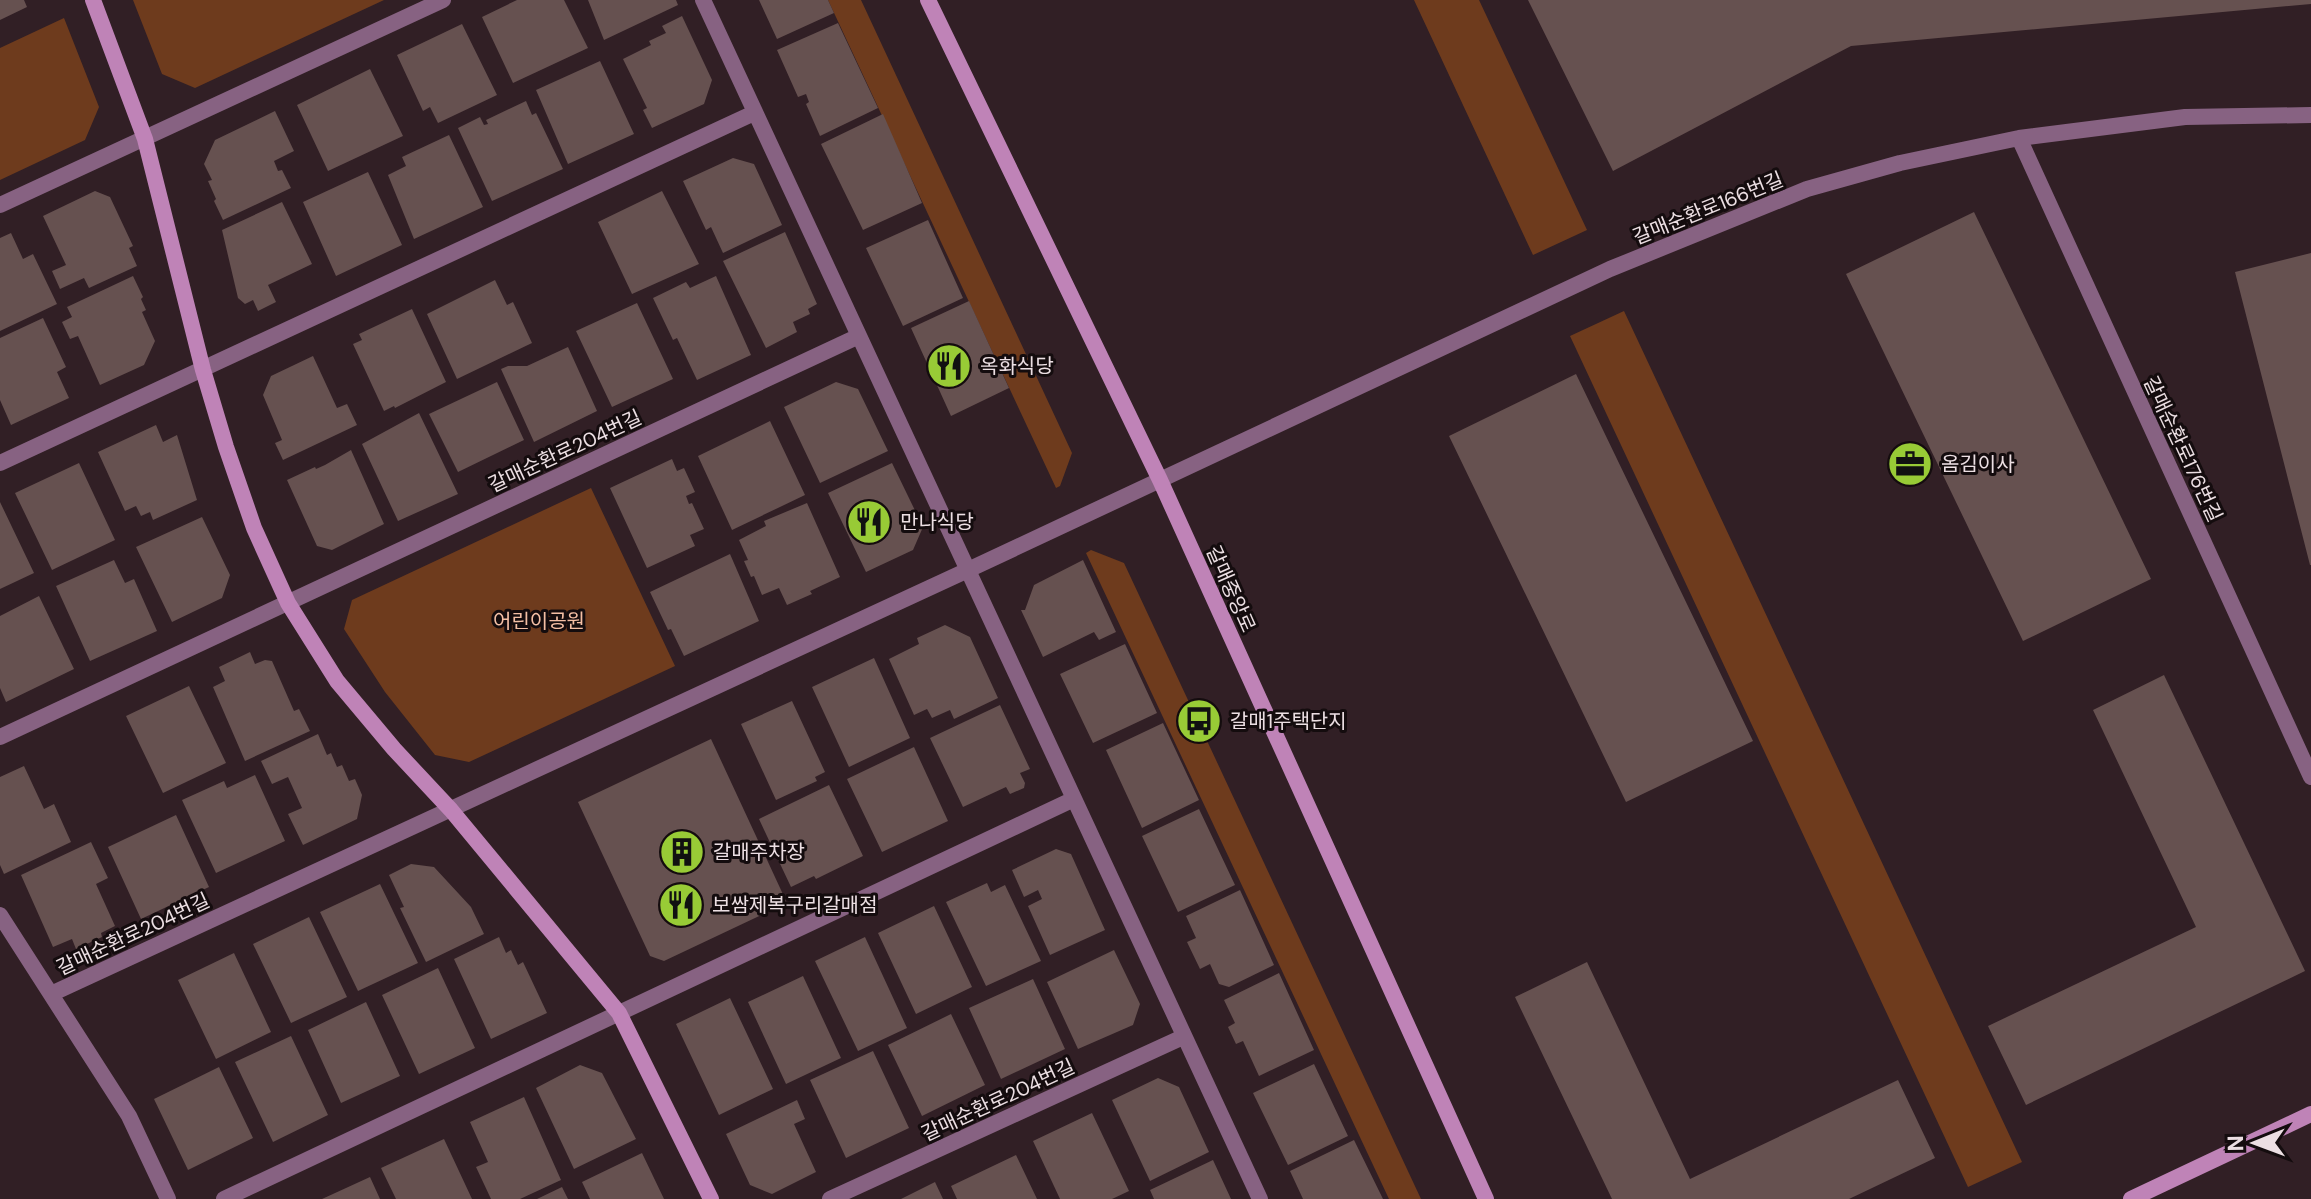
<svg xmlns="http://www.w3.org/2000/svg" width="2311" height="1199" font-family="'DM Sans','Noto Sans KR',sans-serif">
<rect width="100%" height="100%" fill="#311f25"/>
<path fill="#6e3b1d" d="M133 0H384L195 88 162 74Z
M828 0H861L1072 453 1060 486 1056 488Z
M1414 0H1479L1587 230 1533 255Z
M64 18 99 107 85 140 0 180V48Z
M1624 311 2022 1162 1968 1187 1570 336Z
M591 488 675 666 469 762 435 755 385 692 344 629 352 600Z
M1091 550 1124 563 1421 1199H1389L1086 553Z"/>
<path fill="#665150" d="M0 0H24L27 7 0 20Z
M517 0H564L588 48 513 83 482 17Z
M588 0H676L678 5 604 40Z
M759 0H828L834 13 777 39Z
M1528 0H2311V4L1851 46 1613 171Z
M682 16 712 80 704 104 652 128 643 110 647 108 623 59 651 45 649 41 666 33 662 26Z
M838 23 878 108 820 136 806 104 809 102 806 94 798 97 777 50Z
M462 24 497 95 438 123 430 107 423 111 397 55Z
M600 61 634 134 568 164 536 90Z
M370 69 403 136 328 171 297 105Z
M526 101 532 115 536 113 563 169 492 201 458 128 480 117 484 125 488 124 486 120Z
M275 111 294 151 274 161 278 171 282 170 291 188 223 220 214 201 216 199 208 181 212 180 204 164 215 140Z
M883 114 922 203 863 230 821 144Z
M449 135 483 207 414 239 388 175 406 166 402 157Z
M733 158 754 164 782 225 723 253 711 227 706 230 683 181Z
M368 172 402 245 336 276 303 202Z
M95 191 110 197 133 246 129 248 137 266 89 288 84 278 60 289 52 271 66 265 43 216Z
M662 191 699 264 632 294 598 222Z
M282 202 312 264 268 285 276 302 258 311 253 300 245 304 238 298 222 230Z
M1974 212 2151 579 2023 641 1846 274Z
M928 220 963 298 903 326 866 248Z
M785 232 817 304 808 309 810 314 793 322 797 332 766 348 723 261Z
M11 233 23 259 33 254 57 304 0 331V238Z
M2311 253V565H2310L2235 272Z
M133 276 143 297 141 299 146 310 142 312 155 341 144 365 100 385 78 336 70 339 62 322 72 317 67 307Z
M716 276 751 355 697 380 677 338 673 340 653 298 686 282 690 288Z
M495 280 507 305 513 302 532 343 457 379 427 314Z
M969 301 1009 388 951 416 911 328Z
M637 303 673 379 612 407 576 331Z
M412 309 446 382 395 408 394 406 384 411 353 344 362 340 359 334Z
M43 318 66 367 57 372 69 398 11 425 0 400V338Z
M568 347 597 411 534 442 501 369 508 366H527Z
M313 356 337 408 347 404 357 425 283 460 275 443 282 440 263 395 271 376Z
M1576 374 1753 741 1626 802 1449 436Z
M497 382 524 440 458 472 429 414Z
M836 382 858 389 888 451 820 483 784 407Z
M419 413 458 494 398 521 362 444Z
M770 421 805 495 732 530 698 456Z
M156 425 163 442 177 435 197 500 153 520 150 512 141 516 136 506 125 511 98 452Z
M351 450 384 524 332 550 317 546 287 480 315 467 316 469 325 465Z
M672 459 677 471 684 468 695 492 686 496 689 504 692 503 704 529 690 535 695 546 647 568 610 488Z
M79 463 115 540 52 570 15 493Z
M892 463 923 527 913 550 866 572 828 493Z
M0 502 34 573 0 589Z
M807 503 840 577 810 591 812 594 787 605 779 588 762 595 754 576 751 577 744 561 748 560 739 540 766 526 764 521Z
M202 517 230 575 222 598 172 622 136 547Z
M730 554 759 621 684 656 671 629 668 630 650 592Z
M114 560 125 583 134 579 157 631 90 661 56 586Z
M1083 560 1116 632 1099 640 1094 632 1043 657 1021 610H1025L1034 585Z
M39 596 74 669 6 702 0 688V616Z
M945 625 970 637 998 698 954 719 950 710 932 718 927 709 914 715 889 659 919 644 917 638Z
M1125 644 1157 713 1093 743 1060 674Z
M250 652 255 664 265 660 272 661 294 711 299 709 310 731 245 761 213 687 225 681 219 667Z
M874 658 910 738 849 767 812 687Z
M2164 675 2305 971 2026 1105 1988 1026 2196 927 2093 710Z
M189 686 226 763 163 793 126 716Z
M792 701 825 772 815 777 817 781 776 800 741 724Z
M1000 705 1030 769 1020 773 1025 783 1024 788 1010 794 1006 787 963 807 930 738Z
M1163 723 1199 800 1142 828 1106 750Z
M318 734 327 755 331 753 337 767 342 765 349 781 355 779 362 795 357 819 303 845 288 814 302 808 288 777 272 784 261 761Z
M711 739 787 903 664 961 650 956 578 802Z
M914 747 948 821 882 852 847 779Z
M24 766 44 809 54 804 71 842 4 874 0 865V777Z
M255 775 285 841 216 873 182 800 224 781 227 788Z
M829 785 863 856 816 879 814 876 791 887 759 819Z
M1199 809 1235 885 1178 912 1142 836Z
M176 815 209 887 141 919 108 847Z
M91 842 108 878 96 884 115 926 101 933 102 937 76 949 72 939 53 947 21 875Z
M1056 849 1071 854 1105 930 1050 955 1028 906 1042 899 1038 890 1024 897 1012 870Z
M411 864 434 867 471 907 484 934 426 962 400 908 404 907 389 875Z
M987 883 991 892 1005 885 1041 961 986 986 946 902Z
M380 884 418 963 358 991 320 912Z
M1240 890 1274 965 1229 987 1219 984 1210 964 1200 969 1187 942 1196 938 1186 916Z
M934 906 972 987 916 1014 878 933Z
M309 917 347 997 291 1023 253 944Z
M499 937 506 953 511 950 518 965 523 962 547 1013 491 1039 454 959Z
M865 937 907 1028 858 1051 815 961Z
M1114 950 1140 1004 1133 1025 1078 1049 1047 982Z
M234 953 271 1032 216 1059 178 980Z
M1587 962 1690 1179 1898 1080 1935 1158 1849 1199H1612L1515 997Z
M438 968 475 1048 419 1074 382 995Z
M1279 973 1314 1050 1259 1076 1243 1041 1236 1044 1228 1027 1235 1023 1224 1000Z
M803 976 841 1058 786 1084 748 1002Z
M1033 979 1065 1049 1001 1079 969 1008Z
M730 998 773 1089 719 1115 676 1024Z
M366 1002 400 1076 341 1103 308 1030Z
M951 1014 985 1085 922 1116 888 1045Z
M291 1036 328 1115 273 1142 235 1062Z
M873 1051 909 1128 846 1158 810 1080Z
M1314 1064 1348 1136 1288 1165 1253 1093Z
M580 1065 602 1073 636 1139 574 1169 536 1088Z
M219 1067 253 1138 188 1170 154 1099Z
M1158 1078 1179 1087 1209 1152 1150 1181 1112 1100Z
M524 1097 561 1180 520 1199H491L476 1167 488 1162 470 1122Z
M797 1100 805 1119 794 1124 816 1172 772 1194 750 1185 726 1134Z
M1092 1113 1129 1191 1112 1199H1060L1033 1141Z
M444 1139 472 1199H396L381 1168Z
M1354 1140 1383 1199H1303L1290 1171Z
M642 1153 664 1199H590L582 1182Z
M1016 1155 1037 1199H957L951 1186Z
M1213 1160 1231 1199H1154L1150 1190Z
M370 1177 380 1199H322Z
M935 1182 943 1199H901Z
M562 1187 568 1199H537Z"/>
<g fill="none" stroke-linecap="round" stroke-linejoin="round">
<path stroke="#876282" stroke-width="16" d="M703 0 1260 1199
M2019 138 2311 777
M0 205 443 0
M0 463 754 113
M0 737 859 336
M0 915 129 1116 168 1199
M51 994 968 570 1610 269 1807 189 1900 163 2019 138 2185 117 2311 115
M224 1199 1074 799
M830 1199 1183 1037"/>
<path stroke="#bf83b7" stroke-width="16" d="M93 0 145 139 203 370 226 447 254 528 288 603 337 681 394 749 451 810 619 1013 711 1199
M928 0 1160 480 1486 1199
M2131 1199 2311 1114"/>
</g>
<defs>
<g id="restaurant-disc" transform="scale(2.3)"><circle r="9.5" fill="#98cb36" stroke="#140c0e"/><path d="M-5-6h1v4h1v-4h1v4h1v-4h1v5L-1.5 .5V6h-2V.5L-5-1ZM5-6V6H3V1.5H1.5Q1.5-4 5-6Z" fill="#111"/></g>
<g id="office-disc" transform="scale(2.3)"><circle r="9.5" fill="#98cb36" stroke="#140c0e"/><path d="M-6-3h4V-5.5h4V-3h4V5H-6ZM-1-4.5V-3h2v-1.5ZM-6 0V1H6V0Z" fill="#111"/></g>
<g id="bus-disc" transform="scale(2.3)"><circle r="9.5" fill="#98cb36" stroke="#140c0e"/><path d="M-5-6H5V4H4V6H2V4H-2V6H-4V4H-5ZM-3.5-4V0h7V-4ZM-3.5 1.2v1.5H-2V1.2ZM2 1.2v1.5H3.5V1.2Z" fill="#111"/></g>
<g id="building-disc" transform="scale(2.3)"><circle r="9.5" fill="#98cb36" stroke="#140c0e"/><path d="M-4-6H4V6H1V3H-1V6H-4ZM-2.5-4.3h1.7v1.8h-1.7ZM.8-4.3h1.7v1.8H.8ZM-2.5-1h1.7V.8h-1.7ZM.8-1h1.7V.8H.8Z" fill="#111"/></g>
</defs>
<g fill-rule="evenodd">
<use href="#restaurant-disc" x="949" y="366"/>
<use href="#office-disc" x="1910" y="464"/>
<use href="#restaurant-disc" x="869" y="522"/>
<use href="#bus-disc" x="1199" y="721"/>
<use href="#building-disc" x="682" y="852"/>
<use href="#restaurant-disc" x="681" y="905"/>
</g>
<g text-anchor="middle" stroke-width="6" stroke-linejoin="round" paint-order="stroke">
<g font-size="20" fill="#ecdfe3" stroke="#140c0e">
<text transform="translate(1708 208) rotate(-22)" y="7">갈매순환로166번길</text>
<text transform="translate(2183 449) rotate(65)" y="7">갈매순환로176번길</text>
<text transform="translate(565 451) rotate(-25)" y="7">갈매순환로204번길</text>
<text transform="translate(1231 589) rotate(66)" y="7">갈매중앙로</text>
<text transform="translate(133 934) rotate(-25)" y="7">갈매순환로204번길</text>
<text transform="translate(998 1100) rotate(-25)" y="7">갈매순환로204번길</text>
</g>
<g font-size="20" fill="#ecdfe3" stroke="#140c0e" text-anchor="start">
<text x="980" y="373">옥화식당</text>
<text x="1941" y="471">옴김이사</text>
<text x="900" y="529">만나식당</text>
<text x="1230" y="728">갈매1주택단지</text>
<text x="713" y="859">갈매주차장</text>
<text x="712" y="912">보쌈제복구리갈매점</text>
</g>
<g font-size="20" fill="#f4bfa4" stroke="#140c0e">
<text x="539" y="628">어린이공원</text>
</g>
</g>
<g transform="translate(2255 1143) rotate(269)" stroke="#140c0e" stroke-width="6" paint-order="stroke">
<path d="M0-6L14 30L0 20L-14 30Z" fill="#ecdfe3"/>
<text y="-12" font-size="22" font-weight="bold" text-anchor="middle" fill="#ecdfe3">N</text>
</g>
</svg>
